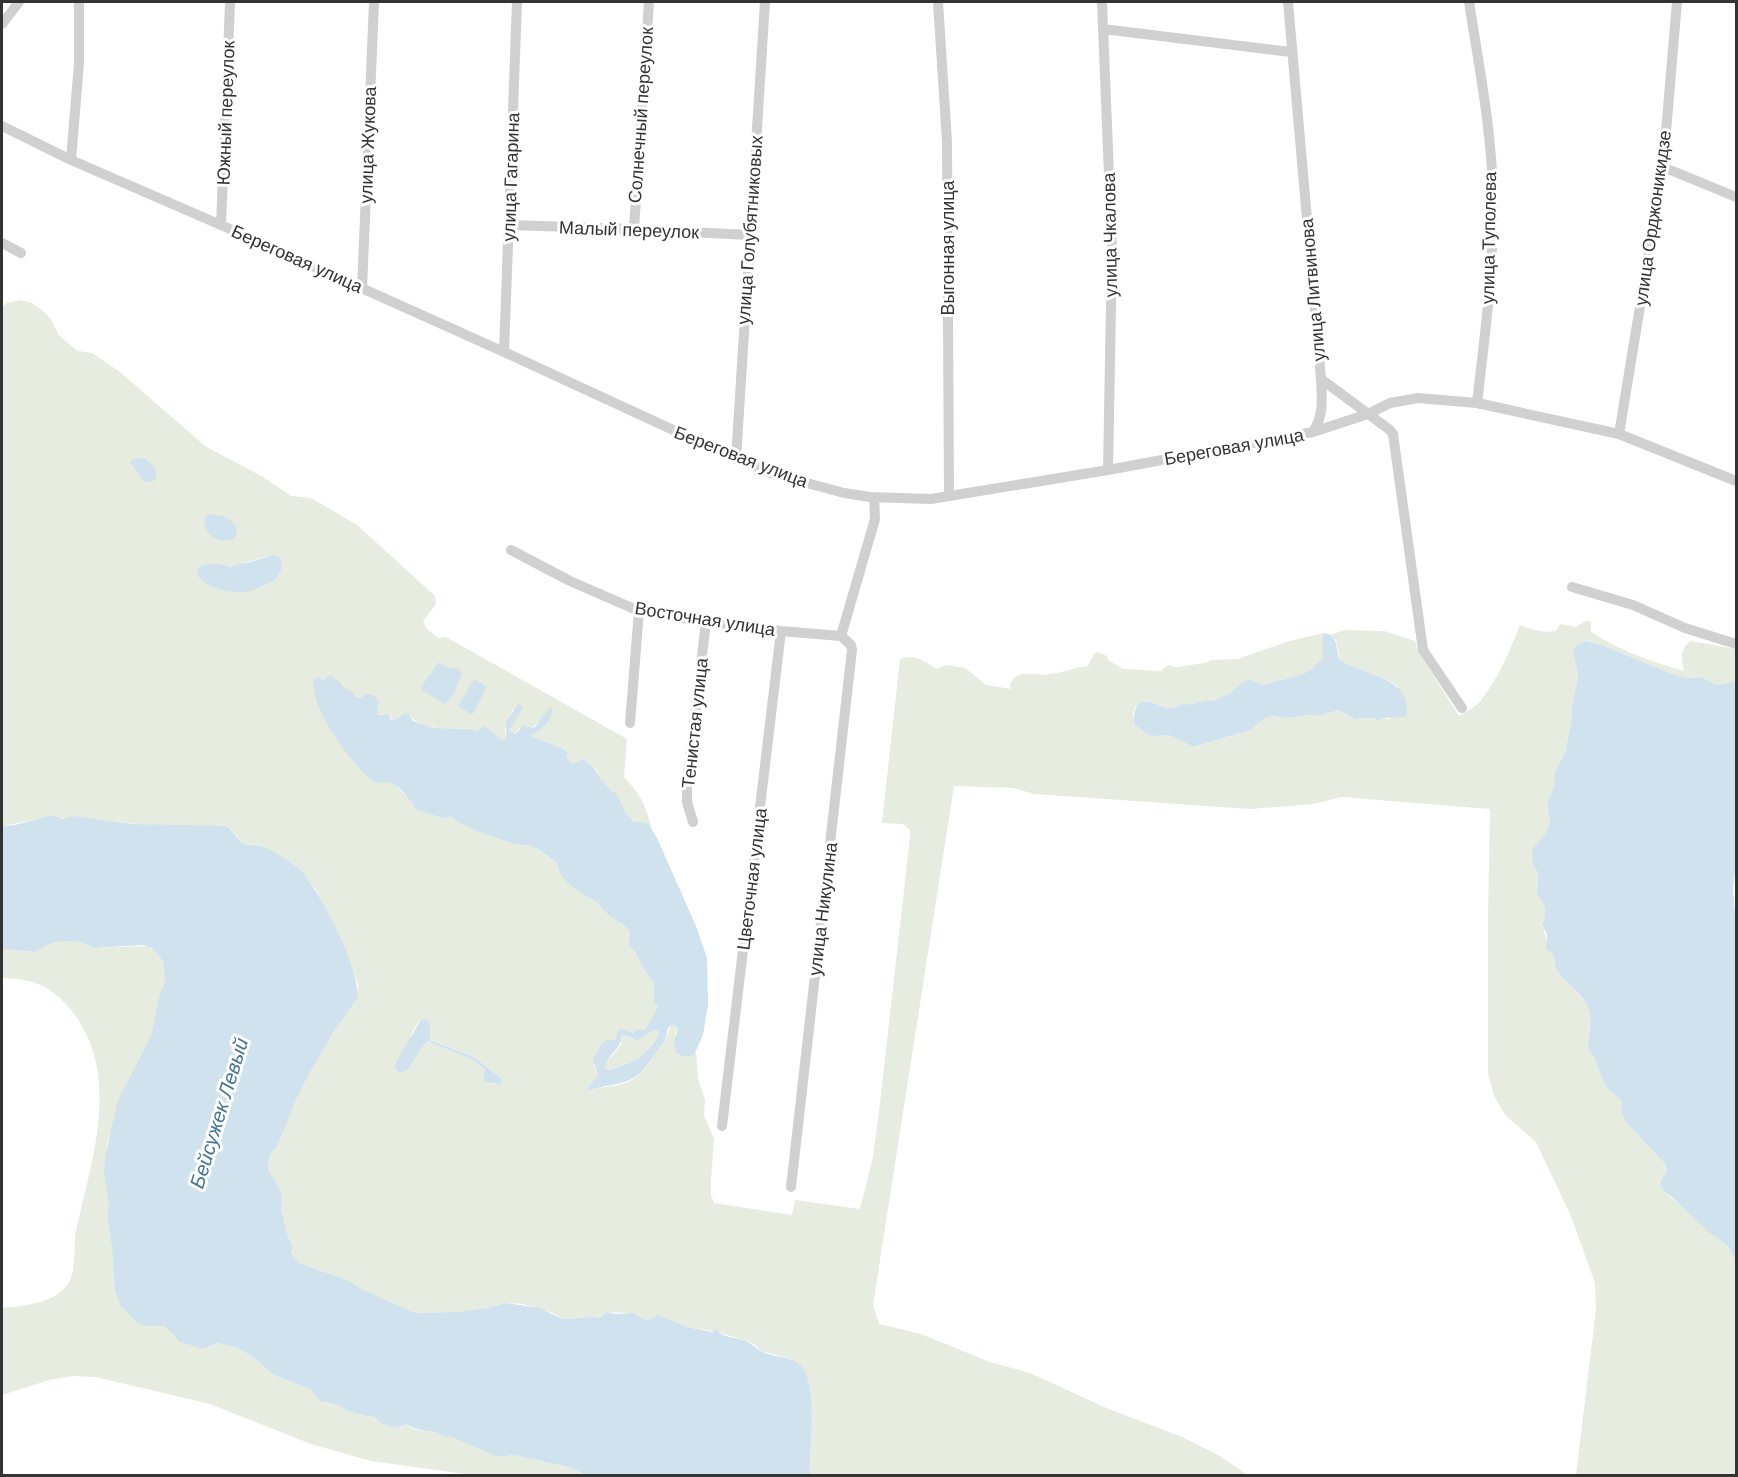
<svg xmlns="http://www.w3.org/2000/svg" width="1738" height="1477" font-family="'DM Sans',sans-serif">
<rect width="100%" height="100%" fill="#fff"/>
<path fill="#e6ecdf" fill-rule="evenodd" d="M21 300 32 303 42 310 51 319 58 334 65 341 78 351 92 353 120 372 205 446 263 477 291 496 311 498 357 525 435 596 436 604 423 621 427 629 438 638 446 637 627 739 624 777C642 796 645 805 652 829 646 822 643 825 636 821 625 817 620 804 616 793 609 791 606 783 599 779L598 771 582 758 577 763H572L565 757 568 752C557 743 541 741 529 734L534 733 539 722 532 728 526 726 519 728 515 735 510 733V726L518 712 513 709 505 729 506 739 502 740 484 727 476 732 472 729C453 728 420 732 409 714L400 716 394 720 384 714 377 715 379 703 354 696 350 691 326 680 323 682 317 699C333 737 346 755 376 783L386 781 394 783 414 805 443 818 453 817C466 830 496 837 514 844 520 846 527 844 533 847 542 850 548 859 557 863 560 883 579 892 595 901 599 903 601 908 604 911 613 920 623 922 630 932L628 945 635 952 643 968 654 983V1001L658 1007 645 1030 616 1036 615 1040 599 1049 594 1065 598 1076 591 1090C603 1086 617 1087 628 1082 645 1074 653 1058 662 1043L665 1042 671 1025H676L678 1028 675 1034 694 1055 696 1052 698 1079 705 1100 704 1115 714 1139 711 1180V1196L714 1203 792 1215 795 1200 860 1209 873 1157 879 1112 910 837V830L903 824 882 823 900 659C915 654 924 660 936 669L946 665 965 668 986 685 1011 689 1010 685C1012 680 1014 677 1020 675 1029 672 1040 676 1049 674 1063 673 1075 667 1088 666L1094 654 1098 652 1107 656 1108 660 1123 669 1161 671 1168 665 1176 667 1205 663 1211 660 1238 659 1286 642 1323 633V658L1312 670 1303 674 1264 685 1255 682 1215 700 1197 702 1192 705 1169 708 1148 701 1135 707 1133 713 1135 725 1148 735 1153 736 1169 735 1195 747 1250 730 1265 718 1271 716 1285 718 1311 715 1318 716 1339 710 1355 719 1374 718 1378 720 1381 718 1389 719 1398 687C1381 673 1357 672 1340 660L1336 640 1331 635 1344 630 1384 631 1415 641 1419 653 1459 716C1467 711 1476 707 1482 699 1499 677 1510 650 1520 625 1533 630 1542 633 1556 631L1560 624 1576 627 1587 620 1591 622V632C1619 650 1652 662 1684 671 1681 659 1679 649 1691 641L1736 649V681L1716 685 1702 677 1689 678 1672 674 1602 645 1586 641 1575 646 1573 650 1578 677 1571 711 1572 717 1565 752 1555 772V784L1547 805 1550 820 1548 828 1533 864 1538 873 1537 895 1544 903 1547 910 1542 924 1548 944 1555 956 1554 962 1560 973 1588 1005 1590 1016 1588 1049 1594 1057 1605 1086 1622 1101 1621 1111 1626 1122 1664 1163 1667 1170 1661 1179 1669 1196 1698 1220 1711 1234 1727 1245 1736 1260V1475H1576L1596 1310 1595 1283 1571 1216 1536 1142 1506 1116 1494 1096 1488 1073V918L1490 809 1342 797 1313 804 1250 809 1034 794 1013 788 954 786 873 1305 879 1324 921 1334 990 1362 1030 1373 1104 1407 1182 1437 1218 1455 1249 1476 810 1475 812 1413 792 1359 761 1351 754 1344 743 1340 718 1332 687 1327 657 1314C648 1326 638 1315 626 1313 620 1312 614 1313 607 1312L599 1318 587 1316 581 1318 562 1319 553 1313 523 1304 507 1303 487 1308 456 1312 420 1313 410 1311 362 1289 347 1280 299 1263 291 1253 293 1246 288 1237 281 1208 282 1195 273 1177 269 1174 268 1166 270 1155 278 1145 296 1100 309 1074 334 1031 357 999 358 984 342 942 315 888 295 865 265 847 246 844 240 840 231 829C217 826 204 827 189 827 151 825 112 823 74 816 68 819 64 820 57 816L2 826V309L6 303ZM271 555 266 582 256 589 221 564 231 567ZM425 1019 429 1039 474 1057 501 1078 496 1085 483 1080 485 1070 473 1060 427 1041 407 1070 411 1034 419 1021Z
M65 941 80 942 95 948 149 946 155 951 163 961 165 981 158 1000 151 1036 118 1099 114 1123 107 1144 109 1204 107 1216 112 1249 115 1292 120 1305 137 1323 145 1326H165L170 1329 173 1336 189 1345 209 1347 217 1343 238 1348 254 1358 274 1375 312 1390 325 1403 340 1406 348 1411 367 1416H372L376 1420 401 1427 406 1424 413 1429 450 1435 498 1457 514 1455 568 1467 587 1475H472L371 1461 311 1444 210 1404 96 1377 73 1376 49 1380 2 1395V1308C22 1306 55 1304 68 1284 78 1267 72 1245 77 1226 93 1156 121 1074 72 1011 53 987 33 978 2 978V949L35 952 50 943Z
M654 1030 658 1031 659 1034C649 1055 629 1065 607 1070L604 1069 605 1064 621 1045 622 1035 633 1039Z"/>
<path fill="#cfe2ee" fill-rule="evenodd" d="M143 458C151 463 160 470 155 480L149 482 143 481 130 462 133 459Z
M210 514 224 516 235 524 237 533 235 538C221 547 201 533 205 517Z
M271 555 279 557 282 562 281 570 274 581C266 582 263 586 256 589 240 596 208 590 197 575L199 567C211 563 220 563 231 567 238 563 239 564 246 563 251 562 267 557 271 555Z
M1323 633C1339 634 1335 648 1340 660 1362 675 1414 677 1406 716L1403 717 1381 718 1378 721 1374 718 1355 719 1339 710 1318 716 1311 715 1285 718 1271 716 1265 718 1250 730 1194 747 1169 735 1153 736 1148 735 1135 725C1132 714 1135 699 1150 702 1156 703 1162 707 1169 708 1178 708 1184 702 1192 705L1197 702 1215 700 1230 693 1245 681 1250 680 1264 685 1303 674 1311 670 1323 658Z
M1586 641 1602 645 1672 674 1689 678 1702 677 1716 685 1736 681V864L1733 889 1736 926V1260L1727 1245 1711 1234 1661 1187V1180L1667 1170 1665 1164 1626 1122 1621 1111 1622 1101 1605 1086 1594 1057 1588 1049C1588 1038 1591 1026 1590 1016 1589 997 1566 984 1557 970 1553 963 1556 958 1552 952L1546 950 1547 935 1542 924C1548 911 1546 905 1537 895L1538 873 1533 864 1532 852 1534 847 1544 836 1548 828 1550 820 1547 805 1555 784V772L1565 752 1572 718 1571 711 1578 677 1573 650 1575 646Z
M439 662 446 667 459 669 462 674 453 696 445 704 423 691 421 687Z
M330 675 341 683 343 687 353 692 354 696 360 698 367 694 375 696 379 703 377 715 388 714 390 719 394 720 405 713 409 714 413 721 434 728 472 729 476 732 484 726 502 740 506 739V722L518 704 521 705 523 708 509 730 515 735 523 725 532 728 535 727 550 707 553 712C549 723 540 732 530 735 542 741 557 744 568 752L566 757 572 763H577L582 758C590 765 597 768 600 779 606 783 609 791 616 793L626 814 634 821 648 824 657 838 696 926 707 958 708 1004 703 1035 694 1055 683 1056 676 1053 674 1043 678 1028 675 1025H671L668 1028 665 1042 662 1044C644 1070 640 1082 605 1086 599 1087 594 1091 587 1089L598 1076 593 1059 602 1043 607 1040H615L618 1031 621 1029 633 1033 638 1029 645 1030 658 1007 654 1002V983L643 968 635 952 628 945 630 932C623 922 613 920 604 911 601 908 599 903 595 901 579 892 560 883 557 863 548 858 542 850 533 847 527 844 520 846 514 844 496 837 466 830 452 817L443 818 415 809 414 805C401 791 398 779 376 783 354 769 308 706 314 679L319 677 323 681ZM654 1030 658 1031 659 1034C649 1055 629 1065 608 1070L605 1069C607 1053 621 1051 622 1035L638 1040Z
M474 679 487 687 472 715 458 706Z
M54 815 62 819 74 816 132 824 225 826C234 830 237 841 246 844 251 846 259 845 264 847 274 851 288 860 296 866 317 883 363 973 357 999L334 1031 309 1074 296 1100 278 1145 270 1155 268 1166 269 1173 273 1177 282 1195 281 1208 288 1237 293 1246 291 1253 299 1263 347 1280 362 1289 410 1311 420 1313 456 1312 487 1308 507 1303 540 1308 562 1319 581 1318 587 1316 599 1318 607 1312 615 1314 634 1313C642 1320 650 1323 657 1314L687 1327 712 1332 716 1329C722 1338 736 1337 745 1341 752 1343 755 1348 761 1351 773 1358 790 1355 800 1365 819 1383 809 1450 810 1475H587L568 1467 514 1455 498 1457 450 1436 446 1437C434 1429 419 1433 406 1424 393 1432 382 1424 372 1416H367L348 1411 340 1406 320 1401 312 1390 274 1375 254 1358 238 1348 217 1343 203 1349 180 1342 165 1326H145L137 1323 120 1305 115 1292 112 1249 107 1216 109 1204 104 1174 105 1158 118 1099 151 1036 158 1000 165 981 163 961 152 948 144 945 95 948 80 942 66 941 51 943 35 952 2 949V826L15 825Z
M425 1019C432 1024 430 1032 430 1040L474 1057 501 1078V1085L486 1082 483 1080 485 1070 473 1060 427 1041 407 1070 401 1073 395 1069 396 1062 420 1021Z"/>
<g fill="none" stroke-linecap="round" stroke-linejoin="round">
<path stroke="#d0d0d0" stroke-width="10" d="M938 2 947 142 949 495
M1102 2 1112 249 1108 470
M1288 2 1321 379 1390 430 1393 434 1423 650 1462 708
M1469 2C1479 66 1492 132 1493 197 1494 267 1485 335 1477 403
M2 24 19 2
M1103 29 1291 52
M2 126 71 160 221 225 504 352 736 459 770 473 844 493 870 497 931 499 1108 470 1313 432 1368 414 1390 403 1418 398 1477 403 1619 434 1736 481
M71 160 79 63V2
M1663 167 1736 197
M221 225 230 2
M509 225 634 229 749 235
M634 229 649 2
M2 243 21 253
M362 289 374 2
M504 352 517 2
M1313 432C1324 415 1322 399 1321 379
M1619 434 1663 167 1677 2
M736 459 765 2
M511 550 570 581 639 611 706 622 781 631 841 636
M1572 587 1633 605 1685 628 1736 644
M841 636 875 519 874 497
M630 723 639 611
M693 822 687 802V783L706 622
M722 1126 781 631
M791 1187 852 650 851 645 841 636"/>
</g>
<g text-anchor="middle" stroke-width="6" stroke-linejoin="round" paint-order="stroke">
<g font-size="18" fill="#333" stroke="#fff">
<text transform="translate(226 113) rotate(-88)" y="6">Южный переулок</text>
<text transform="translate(641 115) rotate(-86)" y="6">Солнечный переулок</text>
<text transform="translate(368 145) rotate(-88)" y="6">улица Жукова</text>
<text transform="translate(511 177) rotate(-88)" y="6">улица Гагарина</text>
<text transform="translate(1653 218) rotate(-82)" y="6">улица Орджоникидзе</text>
<text transform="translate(629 230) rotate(2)" y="6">Малый переулок</text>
<text transform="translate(750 230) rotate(-86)" y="6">улица Голубятниковых</text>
<text transform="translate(1110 235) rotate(-91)" y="6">улица Чкалова</text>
<text transform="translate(1489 238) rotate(-89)" y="6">улица Туполева</text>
<text transform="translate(948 248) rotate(-90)" y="6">Выгонная улица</text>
<text transform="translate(297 259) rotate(24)" y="6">Береговая улица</text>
<text transform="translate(1313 290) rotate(-95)" y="6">улица Литвинова</text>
<text transform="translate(1234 447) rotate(-10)" y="6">Береговая улица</text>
<text transform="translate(741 457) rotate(21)" y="6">Береговая улица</text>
<text transform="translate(705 619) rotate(9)" y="6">Восточная улица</text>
<text transform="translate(695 723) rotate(-84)" y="6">Тенистая улица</text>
<text transform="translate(752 879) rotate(-83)" y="6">Цветочная улица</text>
<text transform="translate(823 909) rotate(-83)" y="6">улица Никулина</text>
</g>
<g font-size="20" font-style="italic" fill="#3f7597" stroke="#fff">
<text transform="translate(219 1113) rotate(-73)" y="7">Бейсужек Левый</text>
</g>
</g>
<rect width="1738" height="1477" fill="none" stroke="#333333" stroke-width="6"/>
</svg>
